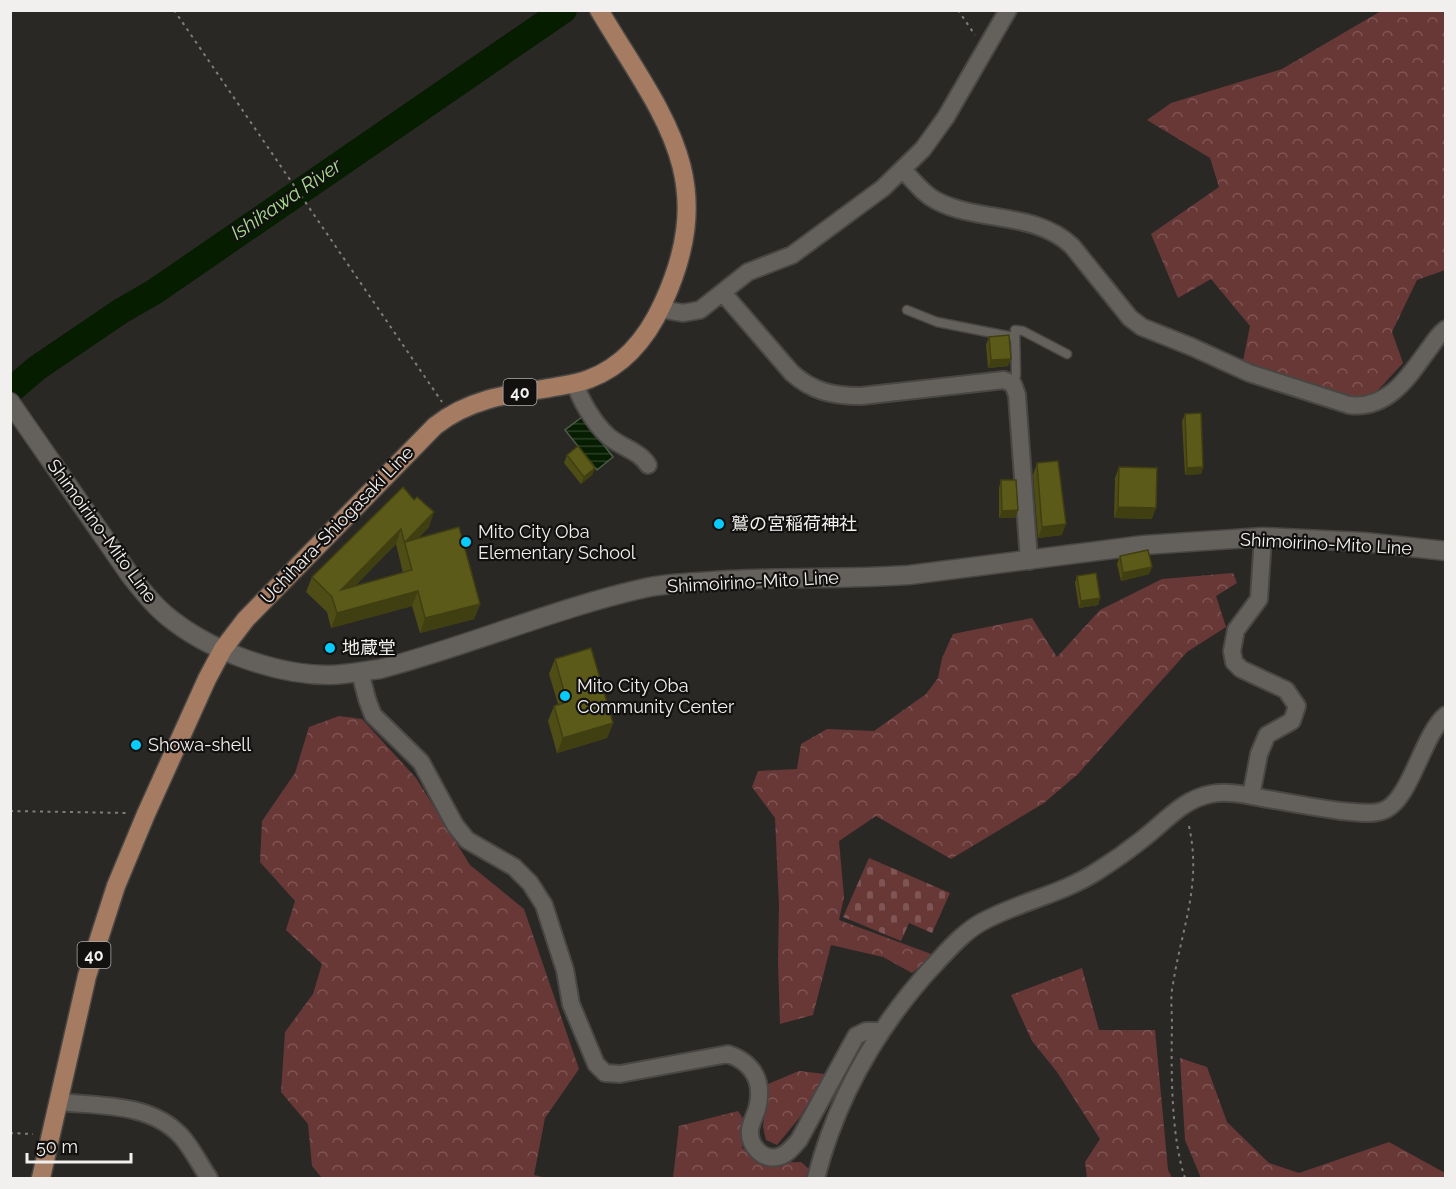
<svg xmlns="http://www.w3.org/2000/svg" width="1456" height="1189" font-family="Raleway,'Noto Sans JP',sans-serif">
<defs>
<pattern id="forest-crowns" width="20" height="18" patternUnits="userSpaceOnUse" patternTransform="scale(1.5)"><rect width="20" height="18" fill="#683837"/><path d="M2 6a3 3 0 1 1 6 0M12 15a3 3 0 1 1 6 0" fill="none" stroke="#7e5554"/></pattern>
<pattern id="cemetery-stones" width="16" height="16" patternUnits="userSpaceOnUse" patternTransform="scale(1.5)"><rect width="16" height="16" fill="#683837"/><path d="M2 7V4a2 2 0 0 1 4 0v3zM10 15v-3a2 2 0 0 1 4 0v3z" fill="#7e5554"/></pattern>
<pattern id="water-rules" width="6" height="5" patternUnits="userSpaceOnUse" patternTransform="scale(1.5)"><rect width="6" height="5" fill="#061d00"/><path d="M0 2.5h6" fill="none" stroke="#2b3e26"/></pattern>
</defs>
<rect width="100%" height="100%" fill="#2a2825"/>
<path fill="url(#forest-crowns)" d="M1381 11H1445V270L1417 280 1392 332 1403 363 1368 401 1243 361 1250 326 1211 279 1178 298 1151 234 1219 187 1210 158 1147 120 1171 103 1282 69Z
M1233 573 1237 583 1216 596 1226 627 1187 652 1078 774 1044 803 951 859 876 816 839 841 844 897 839 920 934 955 912 973 883 957 831 945 813 1015 780 1024 778 962 779 905 775 818 752 787 758 771 797 769 801 744 827 729 874 731 926 694 938 678 942 658 953 634 1032 618 1057 657 1100 610 1162 579Z
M339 716 362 719 416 778 470 865 524 909 579 1069 545 1118 534 1175 547 1178H322L312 1166 308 1124 281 1092 285 1032 313 994 322 964 286 930 295 901 260 862 262 821 295 773 309 727Z
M1082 968 1099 1030H1155L1168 1170 1172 1178H1087L1085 1162 1100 1139 1057 1072 1032 1041 1011 995Z
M1180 1058 1207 1067 1227 1122 1269 1163 1299 1173 1389 1142 1445 1173V1178H1201L1185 1140Z
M799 1071 825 1074 800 1117 777 1145 766 1140 763 1127 768 1084Z
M738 1111 744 1120 742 1148C764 1161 776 1163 801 1162L809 1169 805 1178H673L679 1126Z"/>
<path fill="url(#cemetery-stones)" d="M869 858 950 893 932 933 909 923 901 941 843 917Z"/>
<path fill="url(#water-rules)" stroke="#4d5c47" stroke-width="1.5" d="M582 417 613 457 597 470 565 430Z"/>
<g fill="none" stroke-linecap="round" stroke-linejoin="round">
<path stroke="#061d00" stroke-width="26" d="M10 391 37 368 121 311 154 292 564 10"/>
<g stroke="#494744" stroke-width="11">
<path id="lane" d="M907 310 937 322 1013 337
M1013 384 1016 375 1015 330 1023 331 1067 354"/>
</g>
<g stroke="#494744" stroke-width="20">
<path id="street" d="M903 170C914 181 923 194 937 201 980 223 1035 211 1072 246L1130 318 1142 327 1192 347 1249 373 1349 405C1387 410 1408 378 1428 350 1434 343 1438 334 1446 329
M723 293 792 373C813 392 834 396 861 396L1004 380 1013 384 1017 395 1029 561
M660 309 683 313 700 310 748 272 792 255 883 188 923 149 946 117 1008 10
M575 383C580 400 594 423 607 435 619 447 639 450 648 465
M360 672 367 699 373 715 421 762 455 825 467 840 514 867 530 883 544 905 565 970 571 1004 596 1064 605 1073 620 1074 728 1054C754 1063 764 1082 757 1109 755 1116 750 1124 750 1131 749 1145 762 1160 777 1157 786 1156 793 1147 799 1140L856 1036 866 1031H882
M1251 796 1259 754 1267 735 1292 721 1297 706 1286 690 1241 669 1234 662 1232 651 1236 630 1259 599 1263 537
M59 1102C100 1106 151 1103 181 1136 192 1148 200 1165 209 1178
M816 1178C837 1097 879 1024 936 963 949 949 963 933 980 923 1017 902 1060 895 1096 872 1112 862 1129 850 1144 838 1166 821 1183 799 1211 794 1232 790 1254 797 1274 800 1296 804 1319 808 1341 811 1354 812 1370 815 1382 811 1410 803 1422 735 1446 715"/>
</g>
<g stroke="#494744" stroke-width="21">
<path id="secondary" d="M10 402 130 575C141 589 152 604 167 616 208 650 275 675 329 675 346 675 363 671 380 669 469 646 555 608 645 588 663 584 682 583 700 582 769 576 839 580 909 575L1144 545 1263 537 1364 542 1446 551"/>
</g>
<g stroke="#494744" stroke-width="21">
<path id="primary" d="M41 1178 87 976 116 886 146 814 207 679 223 649 246 619 435 426C469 399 508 394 549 388 563 385 577 384 589 379 624 366 648 336 663 303 721 177 662 116 599 10"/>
</g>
<path stroke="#7f7d7a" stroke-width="2" stroke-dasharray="3 4.5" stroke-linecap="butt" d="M174 10 442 402
M958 10 975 35
M10 811 128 813
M10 1133 33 1134
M1185 1178C1171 1137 1171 1070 1172 1025 1172 1011 1170 997 1173 984 1182 926 1203 883 1188 822"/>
<use href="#lane" stroke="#64615d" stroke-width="8"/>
<use href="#street" stroke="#64615d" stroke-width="16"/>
<use href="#secondary" stroke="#64615d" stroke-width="18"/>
<use href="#primary" stroke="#a57b62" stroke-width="18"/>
</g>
<path fill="#4f4d16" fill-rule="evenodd" d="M989 337 1011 359 1008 366 988 368 986 345Z
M1185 414 1203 467 1201 474 1185 475 1182 421Z
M567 455 595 468 592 475 581 484 564 463Z
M1037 463 1062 535 1038 538 1033 475Z
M1119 467 1152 519 1114 518 1115 478Z
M1001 480 1018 510 1015 518H999V488Z
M403 487 429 527 417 539 480 604 474 619 420 633 412 606 331 628 327 612 306 592 312 577ZM396 544 403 573 354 587Z
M1120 556 1152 567 1149 574 1121 581 1117 564Z
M1077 576 1100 598 1098 605 1079 608 1075 583Z
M555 659 613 723 607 738 557 753 548 721 554 706 558 704 549 674Z"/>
<path fill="#403f12" d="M1011 359 1008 366 988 368 991 360Z
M1203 467 1201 474 1185 475 1187 468Z
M595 468 592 475 581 484 584 477Z
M1118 507 1156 508 1152 519 1114 518Z
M1018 510 1015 518H999L1002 511Z
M434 512 429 527 407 550 405 543Z
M1066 524 1062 535 1038 538 1042 527Z
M401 529 396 544 336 605 341 590Z
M1152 567 1149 574 1121 581 1123 573Z
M418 591 412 606 331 628 337 613Z
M1100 598 1098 605 1079 608 1081 601Z
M480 604 474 619 420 633 425 618Z
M613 723 607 738 557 753 563 738Z"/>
<path fill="#5c5a19" stroke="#403f12" stroke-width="1.5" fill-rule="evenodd" d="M1009 335 1011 359 991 360 989 337Z
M1201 413 1203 467 1187 468 1185 414Z
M578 446 595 468 584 477 567 455Z
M1058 461 1066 524 1042 527 1037 463Z
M1119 467 1157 468 1156 508 1118 507Z
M1001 480H1016L1018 510 1002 511Z
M403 487 414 500 417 497 434 512 405 542 459 527 480 604 425 618 418 591 337 613 332 597 312 577ZM401 529 412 570 341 590Z
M1148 550 1152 567 1123 573 1120 556Z
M1096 573 1100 598 1081 601 1077 576Z
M591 648 613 723 563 738 554 706 567 702 555 659Z"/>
<g fill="#07cbf9" stroke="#121110" stroke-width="2">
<circle cx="719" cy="524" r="6"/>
<circle cx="466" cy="542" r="6"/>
<circle cx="330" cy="648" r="6"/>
<circle cx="565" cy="696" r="6"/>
<circle cx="136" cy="745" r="6"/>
</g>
<g text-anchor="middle" stroke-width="4.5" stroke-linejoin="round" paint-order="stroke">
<g fill="#121110" stroke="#afadab" stroke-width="1.5">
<rect x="503.5" y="379" width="33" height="26" rx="4.5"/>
<rect x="77.5" y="942" width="33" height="26" rx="4.5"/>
</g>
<g font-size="16" font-weight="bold" fill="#f2f0ee">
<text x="520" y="398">40</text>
<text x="94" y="961">40</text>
</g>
<g font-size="18" fill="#f2f0ee" stroke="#121110" text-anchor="start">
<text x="731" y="530">鷲の宮稲荷神社</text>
<text x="478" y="538">Mito City Oba<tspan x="478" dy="21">Elementary School</tspan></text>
<text x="342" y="654">地蔵堂</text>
<text x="577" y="692">Mito City Oba<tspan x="577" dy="21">Community Center</tspan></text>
<text x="148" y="751">Showa-shell</text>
</g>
<g font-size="18" fill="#f2f0ee" stroke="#121110">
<text transform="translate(337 525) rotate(-46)" y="6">Uchihara-Shiogasaki Line</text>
<text transform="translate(102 531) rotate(54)" y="6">Shimoirino-Mito Line</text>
<text transform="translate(1326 544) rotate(3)" y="6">Shimoirino-Mito Line</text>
<text transform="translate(753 582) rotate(-3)" y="6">Shimoirino-Mito Line</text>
</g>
<g font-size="20" font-style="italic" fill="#a6da8f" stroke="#121110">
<text transform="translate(286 199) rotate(-34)" y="7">Ishikawa River</text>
</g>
</g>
<rect width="1456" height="1189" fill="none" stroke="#f2f0ee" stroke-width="24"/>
<path d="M27 1153v9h104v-9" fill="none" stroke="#f2f0ee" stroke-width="3"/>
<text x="36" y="1153" font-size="18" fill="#f2f0ee" stroke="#121110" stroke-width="4.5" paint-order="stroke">50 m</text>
</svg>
